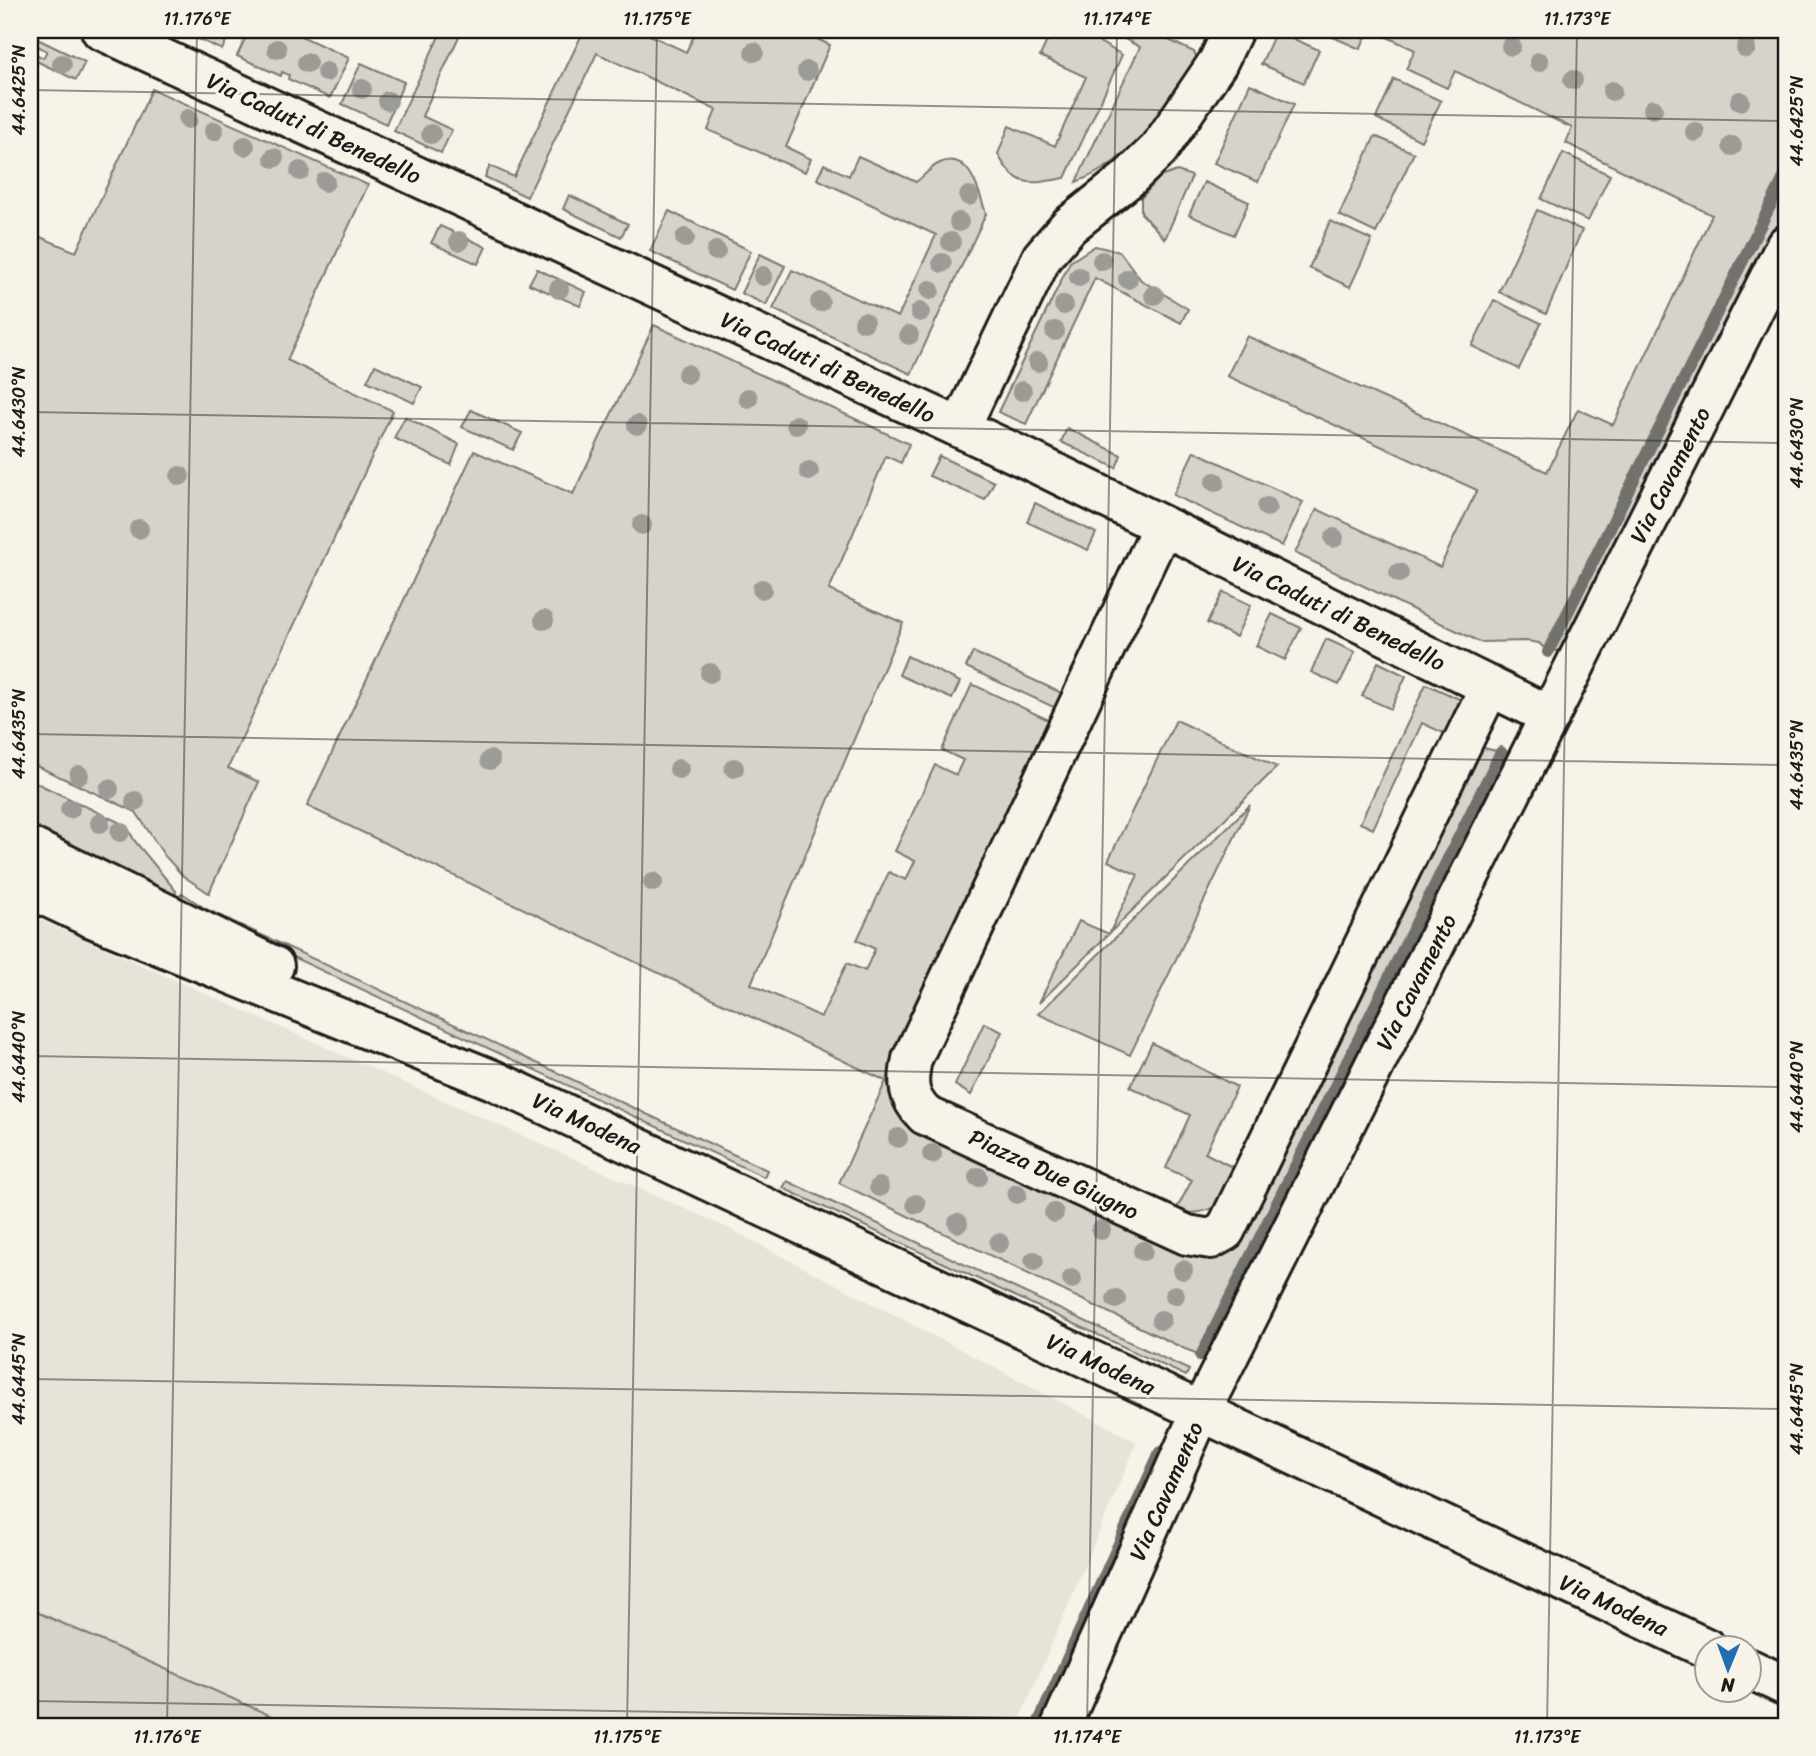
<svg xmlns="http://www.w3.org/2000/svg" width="1816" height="1756" font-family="Sriracha,sans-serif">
<rect width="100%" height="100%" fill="#f7f3e8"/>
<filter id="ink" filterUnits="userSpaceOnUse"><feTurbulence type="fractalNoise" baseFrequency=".0143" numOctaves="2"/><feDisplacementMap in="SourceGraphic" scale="14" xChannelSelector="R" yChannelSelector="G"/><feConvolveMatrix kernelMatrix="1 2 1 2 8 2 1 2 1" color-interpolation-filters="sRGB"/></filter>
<g filter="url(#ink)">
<path fill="#e6e3d9" d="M30 915 728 1228 1137 1442 1017 1726H294L30 1609Z"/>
<path fill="#d7d3cb" stroke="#7a7874" stroke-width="2" d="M179 30H231L222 50Z
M249 30H288L349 58 330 98 288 79 289 75 282 72 281 76 237 56Z
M442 30H462L422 116 452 130 441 153 394 131Z
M584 30H639L686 52 697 30H798L830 45 786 147 811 159 805 172 708 130 716 110 597 53 527 197 485 177 490 166 514 177Z
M1052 30H1078L1122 55 1065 178C1032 184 1015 189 998 154L1009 126 1055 146 1086 77 1040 56Z
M1108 30H1148L1194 52 1198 60C1166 108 1133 162 1076 182L1140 47Z
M1317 30H1369L1360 49Z
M1372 30H1786V216L1576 637C1568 648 1562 651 1548 652L1539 643 1527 641 1480 642 1295 553 1317 509 1440 567 1477 490 1227 376 1247 336 1547 472 1578 409 1613 425 1712 215 1566 143 1572 128 1455 71 1447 88 1406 69 1415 50Z
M1276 31 1319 50 1304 83 1261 64Z
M31 36 85 62 76 80 30 58V51L43 58 47 51 30 42Z
M361 63 404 82 386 124 342 104Z
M1394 79 1441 101 1421 141 1376 118Z
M1250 84 1294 104 1258 182 1214 163Z
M152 89 368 185 287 360 393 411 228 768 259 782 209 893 183 876 164 855 136 812 30 763V238L38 236 76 252Z
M1375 136 1414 153 1376 233 1339 215Z
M1563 153 1610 175 1588 221 1541 199Z
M858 156 916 182C923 177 930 168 938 164 970 147 980 195 986 214L911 374 773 309 792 270 898 317 936 235 817 179 824 164 849 176Z
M1177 171 1192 176 1165 239 1141 213V198L1160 177Z
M1204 182 1249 202 1234 235 1189 215Z
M569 195 628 224 621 237 563 209Z
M1537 210 1582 230 1546 314 1499 292Z
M669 211 751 251 732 290 650 251Z
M1330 221 1372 240 1350 287 1309 268Z
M440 226 486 247 478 264 431 243Z
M1095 246 1120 252 1141 280 1188 309 1181 323 1095 278 1026 424 998 412 1070 262Z
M760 254 785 266 766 305 741 293Z
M537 269 586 292 580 306 529 284Z
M1494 300 1541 323 1519 369 1472 346Z
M654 325 909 444 901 463 886 456 829 590 903 623 751 984 821 1017 847 963 865 971 875 949 857 940 889 872 906 880 915 861 895 851 935 765 956 775 963 760 942 750 972 684 1055 723 887 1081 893 1100 1201 1253 1479 747 1501 752 1515 760 1214 1360 1185 1349 839 1183 886 1081 307 806 474 451 573 494Z
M375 365 422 387 414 403 367 381Z
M471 410 522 433 513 450 462 427Z
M405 417 459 444 451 465 394 438Z
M1067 428 1121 455 1116 468 1061 442Z
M1194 451 1303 502 1282 546 1173 495Z
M939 456 994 482 985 500 929 476Z
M1035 503 1096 533 1088 550 1027 522Z
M1223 592 1251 605 1236 637 1207 623Z
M1272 614 1301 628 1285 660 1256 646Z
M1326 639 1355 652 1339 685 1311 672Z
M973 652 1066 695 1060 710 966 667Z
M907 656 960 682 952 699 899 675Z
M1378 662 1406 676 1391 709 1362 696Z
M1426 684 1468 703 1452 737 1422 723 1373 829 1360 823Z
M1176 720 1277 767 1039 1003 1079 921 1109 934 1138 875 1108 861Z
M30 780 127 826 134 840 176 891 175 898 30 832Z
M1250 805 1130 1055 1038 1014Z
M182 893 206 909 767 1170 764 1177 192 910 179 898Z
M984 1023 1002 1032 971 1095 955 1085Z
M1152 1043 1237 1087 1205 1153 1238 1170C1221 1203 1216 1217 1175 1212L1192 1180 1166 1168 1190 1115 1130 1087Z
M787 1181 1189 1370 1186 1376 783 1188Z
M30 1609 294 1726H30Z"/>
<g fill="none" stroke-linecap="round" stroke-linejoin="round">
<path stroke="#72716c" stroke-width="12" d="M1548 652 1786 174
M1201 1356 1501 752
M1037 1726 1160 1452"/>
<g stroke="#1c1c1c" stroke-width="44">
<path id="street" d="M101 30 1027 459 1550 716
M960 428 1042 257 1069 226 1128 179 1159 149 1218 62 1233 30
M1162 527 912 1059C907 1083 907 1097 925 1115L1187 1235 1211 1239 1225 1231 1490 686
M1061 1726 1201 1411 1786 245"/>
</g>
<g stroke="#1c1c1c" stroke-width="44">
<path id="secondary" d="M30 847 274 966
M30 889 92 918 493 1080 1708 1649
M1750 1669 1786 1686"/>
</g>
<use href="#street" stroke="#f7f3e8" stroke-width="38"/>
<use href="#secondary" stroke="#f7f3e8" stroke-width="38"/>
</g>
<g fill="#9d9b95">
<circle cx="1511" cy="46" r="10"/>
<circle cx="1746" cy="48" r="10"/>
<circle cx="277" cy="49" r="10"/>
<circle cx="754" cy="52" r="10"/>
<circle cx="1539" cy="62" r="10"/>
<circle cx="307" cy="63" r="10"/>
<circle cx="62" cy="64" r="10"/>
<circle cx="807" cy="71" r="10"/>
<circle cx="326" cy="72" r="10"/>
<circle cx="1573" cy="80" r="10"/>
<circle cx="362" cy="89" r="10"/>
<circle cx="1612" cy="91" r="10"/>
<circle cx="388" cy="101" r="10"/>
<circle cx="1740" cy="101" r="10"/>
<circle cx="1653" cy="109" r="10"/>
<circle cx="188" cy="119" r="10"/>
<circle cx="214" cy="131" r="10"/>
<circle cx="1695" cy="132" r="10"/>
<circle cx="431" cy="134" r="10"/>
<circle cx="245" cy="146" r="10"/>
<circle cx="1732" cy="146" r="10"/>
<circle cx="274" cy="158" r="10"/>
<circle cx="300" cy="171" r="10"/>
<circle cx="325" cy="182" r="10"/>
<circle cx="969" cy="196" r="10"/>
<circle cx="959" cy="222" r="10"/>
<circle cx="685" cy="238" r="10"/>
<circle cx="459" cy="241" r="10"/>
<circle cx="951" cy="242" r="10"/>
<circle cx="716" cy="251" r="10"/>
<circle cx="1102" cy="261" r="10"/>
<circle cx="942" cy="263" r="10"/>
<circle cx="763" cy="276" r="10"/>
<circle cx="1079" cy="277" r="10"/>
<circle cx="1128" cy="279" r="10"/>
<circle cx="559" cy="289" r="10"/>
<circle cx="930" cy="290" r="10"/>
<circle cx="1154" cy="295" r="10"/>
<circle cx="820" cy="302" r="10"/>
<circle cx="1064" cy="305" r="10"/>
<circle cx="920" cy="312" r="10"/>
<circle cx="864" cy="322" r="10"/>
<circle cx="1055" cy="331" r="10"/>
<circle cx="909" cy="335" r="10"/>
<circle cx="1038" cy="362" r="10"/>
<circle cx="687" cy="374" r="10"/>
<circle cx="1022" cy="391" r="10"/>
<circle cx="748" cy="398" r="10"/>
<circle cx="637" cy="425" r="10"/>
<circle cx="796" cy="425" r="10"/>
<circle cx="809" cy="471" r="10"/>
<circle cx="180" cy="476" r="10"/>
<circle cx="1215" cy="482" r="10"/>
<circle cx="1267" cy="507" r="10"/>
<circle cx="642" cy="525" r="10"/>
<circle cx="139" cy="529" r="10"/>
<circle cx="1334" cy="538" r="10"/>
<circle cx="1399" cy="573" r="10"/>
<circle cx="762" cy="589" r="10"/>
<circle cx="544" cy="620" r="10"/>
<circle cx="710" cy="673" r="10"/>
<circle cx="490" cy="760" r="10"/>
<circle cx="734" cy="768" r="10"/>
<circle cx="679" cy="769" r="10"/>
<circle cx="79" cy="775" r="10"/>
<circle cx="109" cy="789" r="10"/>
<circle cx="135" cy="801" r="10"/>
<circle cx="70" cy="809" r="10"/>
<circle cx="100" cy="823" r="10"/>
<circle cx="120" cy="832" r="10"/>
<circle cx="653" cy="882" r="10"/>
<circle cx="898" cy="1138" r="10"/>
<circle cx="932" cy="1154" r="10"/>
<circle cx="978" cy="1177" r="10"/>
<circle cx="879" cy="1187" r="10"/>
<circle cx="1017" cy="1194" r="10"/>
<circle cx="916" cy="1204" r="10"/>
<circle cx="1054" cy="1213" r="10"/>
<circle cx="958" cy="1223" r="10"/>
<circle cx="1101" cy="1230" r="10"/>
<circle cx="999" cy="1243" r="10"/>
<circle cx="1143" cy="1251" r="10"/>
<circle cx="1034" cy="1261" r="10"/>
<circle cx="1183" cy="1270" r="10"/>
<circle cx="1072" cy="1279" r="10"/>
<circle cx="1175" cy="1295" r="10"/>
<circle cx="1116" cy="1299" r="10"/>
<circle cx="1161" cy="1320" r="10"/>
</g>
</g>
<path fill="none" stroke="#1c1c1c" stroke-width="2" stroke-opacity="0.45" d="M30 90 1786 121M30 412 1786 443M30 734 1786 765M30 1056 1786 1087M30 1379 1786 1409M30 1701 1493 1726M167 1726 197 30M627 1726 657 30M1087 1726 1117 30M1547 1726 1577 30"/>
<g text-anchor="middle" stroke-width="6" stroke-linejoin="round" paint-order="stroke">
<g font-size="23" fill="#1c1c1c" stroke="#f7f3e8">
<text transform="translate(314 128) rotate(25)" y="8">Via Caduti di Benedello</text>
<text transform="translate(828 367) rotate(25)" y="8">Via Caduti di Benedello</text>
<text transform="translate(1670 475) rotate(-63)" y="8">Via Cavamento</text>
<text transform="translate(1339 613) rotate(26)" y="8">Via Caduti di Benedello</text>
<text transform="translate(1416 982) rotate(-63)" y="8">Via Cavamento</text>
<text transform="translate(587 1123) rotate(25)" y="8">Via Modena</text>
<text transform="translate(1054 1174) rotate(25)" y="8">Piazza Due Giugno</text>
<text transform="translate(1101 1364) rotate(25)" y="8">Via Modena</text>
<text transform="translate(1166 1491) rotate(-66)" y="8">Via Cavamento</text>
<text transform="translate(1614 1605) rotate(25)" y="8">Via Modena</text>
</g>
</g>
<rect width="1816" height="1756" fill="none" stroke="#f7f3e8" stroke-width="77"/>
<g transform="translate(1728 1669) rotate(181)"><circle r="33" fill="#f7f3e8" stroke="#9f9d96" stroke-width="2"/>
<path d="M0-5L12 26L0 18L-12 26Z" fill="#1f6fb2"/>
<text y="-10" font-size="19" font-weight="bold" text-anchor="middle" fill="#1c1c1c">N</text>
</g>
<rect x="38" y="38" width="1740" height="1680" fill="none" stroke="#1c1c1c" stroke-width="2.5"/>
<g font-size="18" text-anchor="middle" fill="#1c1c1c">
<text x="197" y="25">11.176°E</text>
<text x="657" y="25">11.175°E</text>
<text x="1117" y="25">11.174°E</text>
<text x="1577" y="25">11.173°E</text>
<text transform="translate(19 90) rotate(-90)" y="6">44.6425°N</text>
<text transform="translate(1797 121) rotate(-90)" y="6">44.6425°N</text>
<text transform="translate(19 412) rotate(-90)" y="6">44.6430°N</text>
<text transform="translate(1797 443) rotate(-90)" y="6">44.6430°N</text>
<text transform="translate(19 734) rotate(-90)" y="6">44.6435°N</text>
<text transform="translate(1797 765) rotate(-90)" y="6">44.6435°N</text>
<text transform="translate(19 1057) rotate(-90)" y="6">44.6440°N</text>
<text transform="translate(1797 1087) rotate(-90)" y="6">44.6440°N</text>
<text transform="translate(19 1379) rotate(-90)" y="6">44.6445°N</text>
<text transform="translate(1797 1409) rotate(-90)" y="6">44.6445°N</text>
<text x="167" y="1743">11.176°E</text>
<text x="627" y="1743">11.175°E</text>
<text x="1087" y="1743">11.174°E</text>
<text x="1547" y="1743">11.173°E</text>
</g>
</svg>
